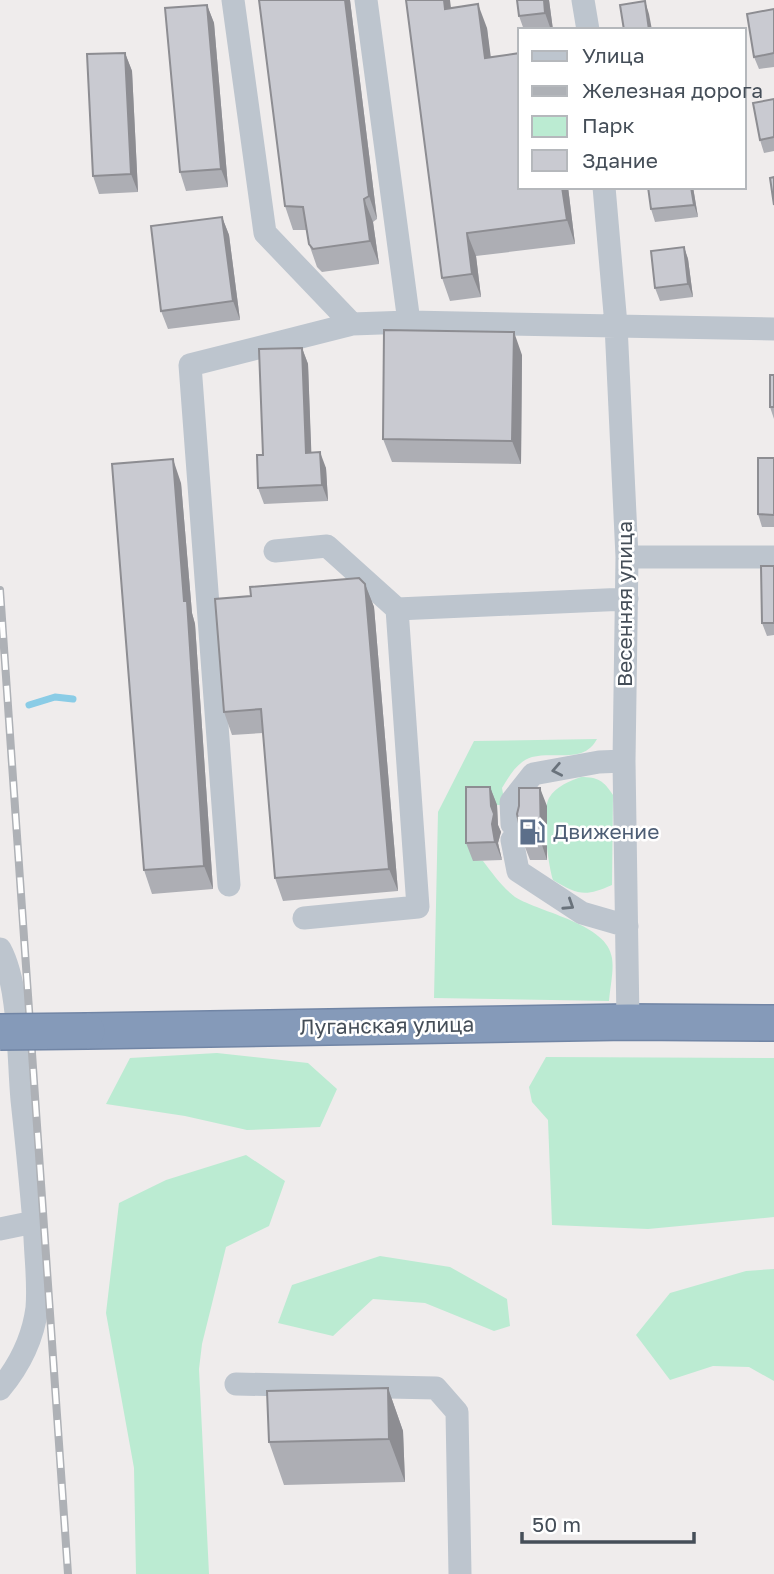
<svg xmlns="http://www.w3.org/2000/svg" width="774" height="1574" font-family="'Golos Text',sans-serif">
<rect width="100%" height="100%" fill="#efecec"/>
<path fill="#bbebd2" d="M597 739C584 764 555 751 532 757 518 761 509 776 502 788L505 805H473V860L483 861C493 874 502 887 515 897 541 913 608 924 612 958 614 971 610 988 609 1001L434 998 438 812 474 741Z
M581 777C598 777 604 781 613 795L612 885C585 897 578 895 553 880 548 864 541 813 549 798 556 786 570 781 581 777Z
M217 1053 308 1063 337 1089 320 1127 247 1130 185 1116 106 1104 130 1058Z
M546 1057 774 1058V1217L648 1229 552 1225 548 1120 532 1102 529 1087Z
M246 1155 285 1181 269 1226 226 1247 202 1344 199 1369 209 1574H136L134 1468 106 1313 119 1203 166 1180Z
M380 1256 450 1267 507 1299 510 1326 494 1331 425 1303 373 1299 333 1336 278 1323 292 1285Z
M774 1269V1381L749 1367 713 1366 670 1380 636 1335 670 1293 746 1271Z"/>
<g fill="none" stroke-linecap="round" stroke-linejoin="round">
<path stroke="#8acce6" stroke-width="7" d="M29 705 55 697 73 699"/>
<g stroke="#7185a5" stroke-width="38">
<path id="highway" d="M87 1031 628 1022 774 1023"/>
</g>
<path stroke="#bdc5ce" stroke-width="23" d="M233 0 265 233 352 324 409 322
M366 0 409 322 774 329
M583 0 588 30
M604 187 616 325 627 557 624 761 628 1022
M275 551 327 546 397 609 418 907 304 918
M627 557H774
M397 609 627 599
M512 824 511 802 533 774 599 762 624 761
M512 840 518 871 582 913 627 926
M229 885 190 365 352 324
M0 949C20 986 18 1057 22 1100 27 1146 32 1192 35 1238 36 1261 39 1285 37 1308 33 1338 20 1365 0 1389
M0 1229 34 1222
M236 1384 436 1388 457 1412 460 1574"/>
<use href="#highway" stroke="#859ab9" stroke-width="35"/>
<g stroke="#aeb1b6" stroke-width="8">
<path id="rail" d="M0 590 68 1574"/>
</g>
<use href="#rail" stroke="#fff" stroke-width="5" stroke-dasharray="16" stroke-linecap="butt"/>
<g stroke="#7185a5" stroke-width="38" stroke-linecap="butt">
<path id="highway-bridge" d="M0 1032 87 1031"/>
</g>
<use href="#highway-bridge" stroke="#859ab9" stroke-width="35"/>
</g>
<path fill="#adaeb4" d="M350 0 377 219 373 222 379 264 322 272 317 267 309 244 307 230H293L285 206Z
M549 0 553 30H524L519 16Z
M207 5 214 23 228 187 186 191 180 172Z
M451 8 487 28 490 57 568 187 575 244 476 256 481 297 450 301 442 278Z
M774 9V67L759 69 754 57Z
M125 53 132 71 138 192 99 194 93 176Z
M774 99V151L764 153 760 140Z
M693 187 698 217 655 222 651 209Z
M222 217 229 235 240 320 168 329 161 311Z
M684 247 688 259 693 297 660 301 655 288Z
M302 348 308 364 311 452 326 468 328 501 264 504 258 488 263 455Z
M522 355 521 464 392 462 383 439Z
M774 375V419L770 407Z
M774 458V527H762L758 514Z
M181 483 192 613 195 624 213 889 152 894 144 870Z
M774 566V635L767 636 762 623Z
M365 584 374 607 398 891 283 901 275 878 263 733 232 735 224 712 251 596Z
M490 787 497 805 498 825 501 832 498 843 502 860 473 861 466 843Z
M547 806V860H530L523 842Z
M388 1388 403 1431 405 1482 284 1485 269 1442Z"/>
<path fill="#8d8d92" d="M345 0H350L377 219 369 196Z
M444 0H450L454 32 445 9Z
M544 0H549L553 30H551L545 13Z
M645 1 649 14 652 30H649Z
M478 4 487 28 494 81 485 58Z
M207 5 214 23 228 187 221 169Z
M125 53 132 71 138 192 131 174Z
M562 187H568L575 244 567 220Z
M691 187H693L698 217 694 205Z
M364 199 373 222 379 264 370 241Z
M222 217 229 235 240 320 233 301Z
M467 233 476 256 481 297 472 274Z
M684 247 688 259 693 297 688 284Z
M514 332 522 355 521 464 512 441Z
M302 348 308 364 312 469 306 453Z
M320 452 326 468 328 501 322 485Z
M173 459 181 483 192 613 195 624 213 889 204 866Z
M365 584 374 607 398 891 389 869Z
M490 787 497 805 498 825 501 832 498 843 502 860 495 842 492 824Z
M540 788 547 806V860L541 842Z
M388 1388 403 1431 405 1482 389 1439Z"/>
<path fill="#c9cad1" stroke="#8d8d92" stroke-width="2" d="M259 0H345L369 196 364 199 370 241 313 249 309 244 303 207 285 206Z
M406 0H444L445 9 478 4 485 58 520 53V187H562L567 220 467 233 472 274 442 278Z
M517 0H544L545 13 519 16Z
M645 1 649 30H624L620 5Z
M207 5 221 169 180 172 165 8Z
M774 9V53L754 57 747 14Z
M125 53 131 174 93 176 87 54Z
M774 99V137L760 140 753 103Z
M774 177V205L770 178Z
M648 187H691L694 205 651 209Z
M222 217 233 301 161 311 151 226Z
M684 247 688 284 655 288 651 251Z
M384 330 514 332 512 441 383 439Z
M302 348 306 453 320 452 322 485 258 488 257 455H263L259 349Z
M770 375H774V407H770Z
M758 458H774V515L758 514Z
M173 459 184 601H187L204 866 144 870 112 464Z
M761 566H774V623H762Z
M359 578 365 584 389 869 275 878 261 709 224 712 215 599 251 596 250 587Z
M466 787H490L491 806 494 814 492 824 495 842 466 843Z
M519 788H540L541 842H523L517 814 519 806Z
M388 1388 389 1439 269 1442 267 1391Z"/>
<defs><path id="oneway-chevron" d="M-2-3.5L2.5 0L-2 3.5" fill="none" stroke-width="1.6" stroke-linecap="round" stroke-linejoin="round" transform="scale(1.75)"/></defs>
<g stroke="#69727b">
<use href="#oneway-chevron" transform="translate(557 770) rotate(169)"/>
<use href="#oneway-chevron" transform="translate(569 905) rotate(33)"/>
</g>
<defs>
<g id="fuel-bare" transform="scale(2.1)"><path d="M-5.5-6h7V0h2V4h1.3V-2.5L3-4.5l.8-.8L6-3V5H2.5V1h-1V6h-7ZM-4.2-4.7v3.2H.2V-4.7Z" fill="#5c6f8a" stroke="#fff" stroke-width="2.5" paint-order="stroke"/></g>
</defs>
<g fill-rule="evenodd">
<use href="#fuel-bare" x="532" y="832"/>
</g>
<g text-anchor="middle" stroke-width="5" stroke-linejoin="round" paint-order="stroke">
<g font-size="21" fill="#454e58" stroke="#fff">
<text transform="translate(625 604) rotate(-90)" y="7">Весенняя улица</text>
<text transform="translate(387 1026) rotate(-1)" y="7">Луганская улица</text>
</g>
<g font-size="21" fill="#4e5e75" stroke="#fff" text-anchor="start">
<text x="553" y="839">Движение</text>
</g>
</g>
<rect x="518" y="28" width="228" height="161" fill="#ffffff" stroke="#b5b8bc" stroke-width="2"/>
<rect x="532" y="51" width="35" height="10" fill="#bdc5ce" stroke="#b5b8bc" stroke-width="2"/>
<text x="582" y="63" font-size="21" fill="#454e58">Улица</text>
<rect x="532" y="86" width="35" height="10" fill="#aeb1b6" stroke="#b5b8bc" stroke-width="2"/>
<text x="582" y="98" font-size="21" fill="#454e58">Железная дорога</text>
<rect x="532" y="116" width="35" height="21" fill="#bbebd2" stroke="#b5b8bc" stroke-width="2"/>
<text x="582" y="133" font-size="21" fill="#454e58">Парк</text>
<rect x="532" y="150" width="35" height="21" fill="#c9cad1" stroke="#b5b8bc" stroke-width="2"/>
<text x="582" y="168" font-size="21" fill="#454e58">Здание</text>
<path d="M522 1532v10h172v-10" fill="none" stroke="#454e58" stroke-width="3.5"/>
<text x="532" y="1532" font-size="21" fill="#454e58" stroke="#ffffff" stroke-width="5" paint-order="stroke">50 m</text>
</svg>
